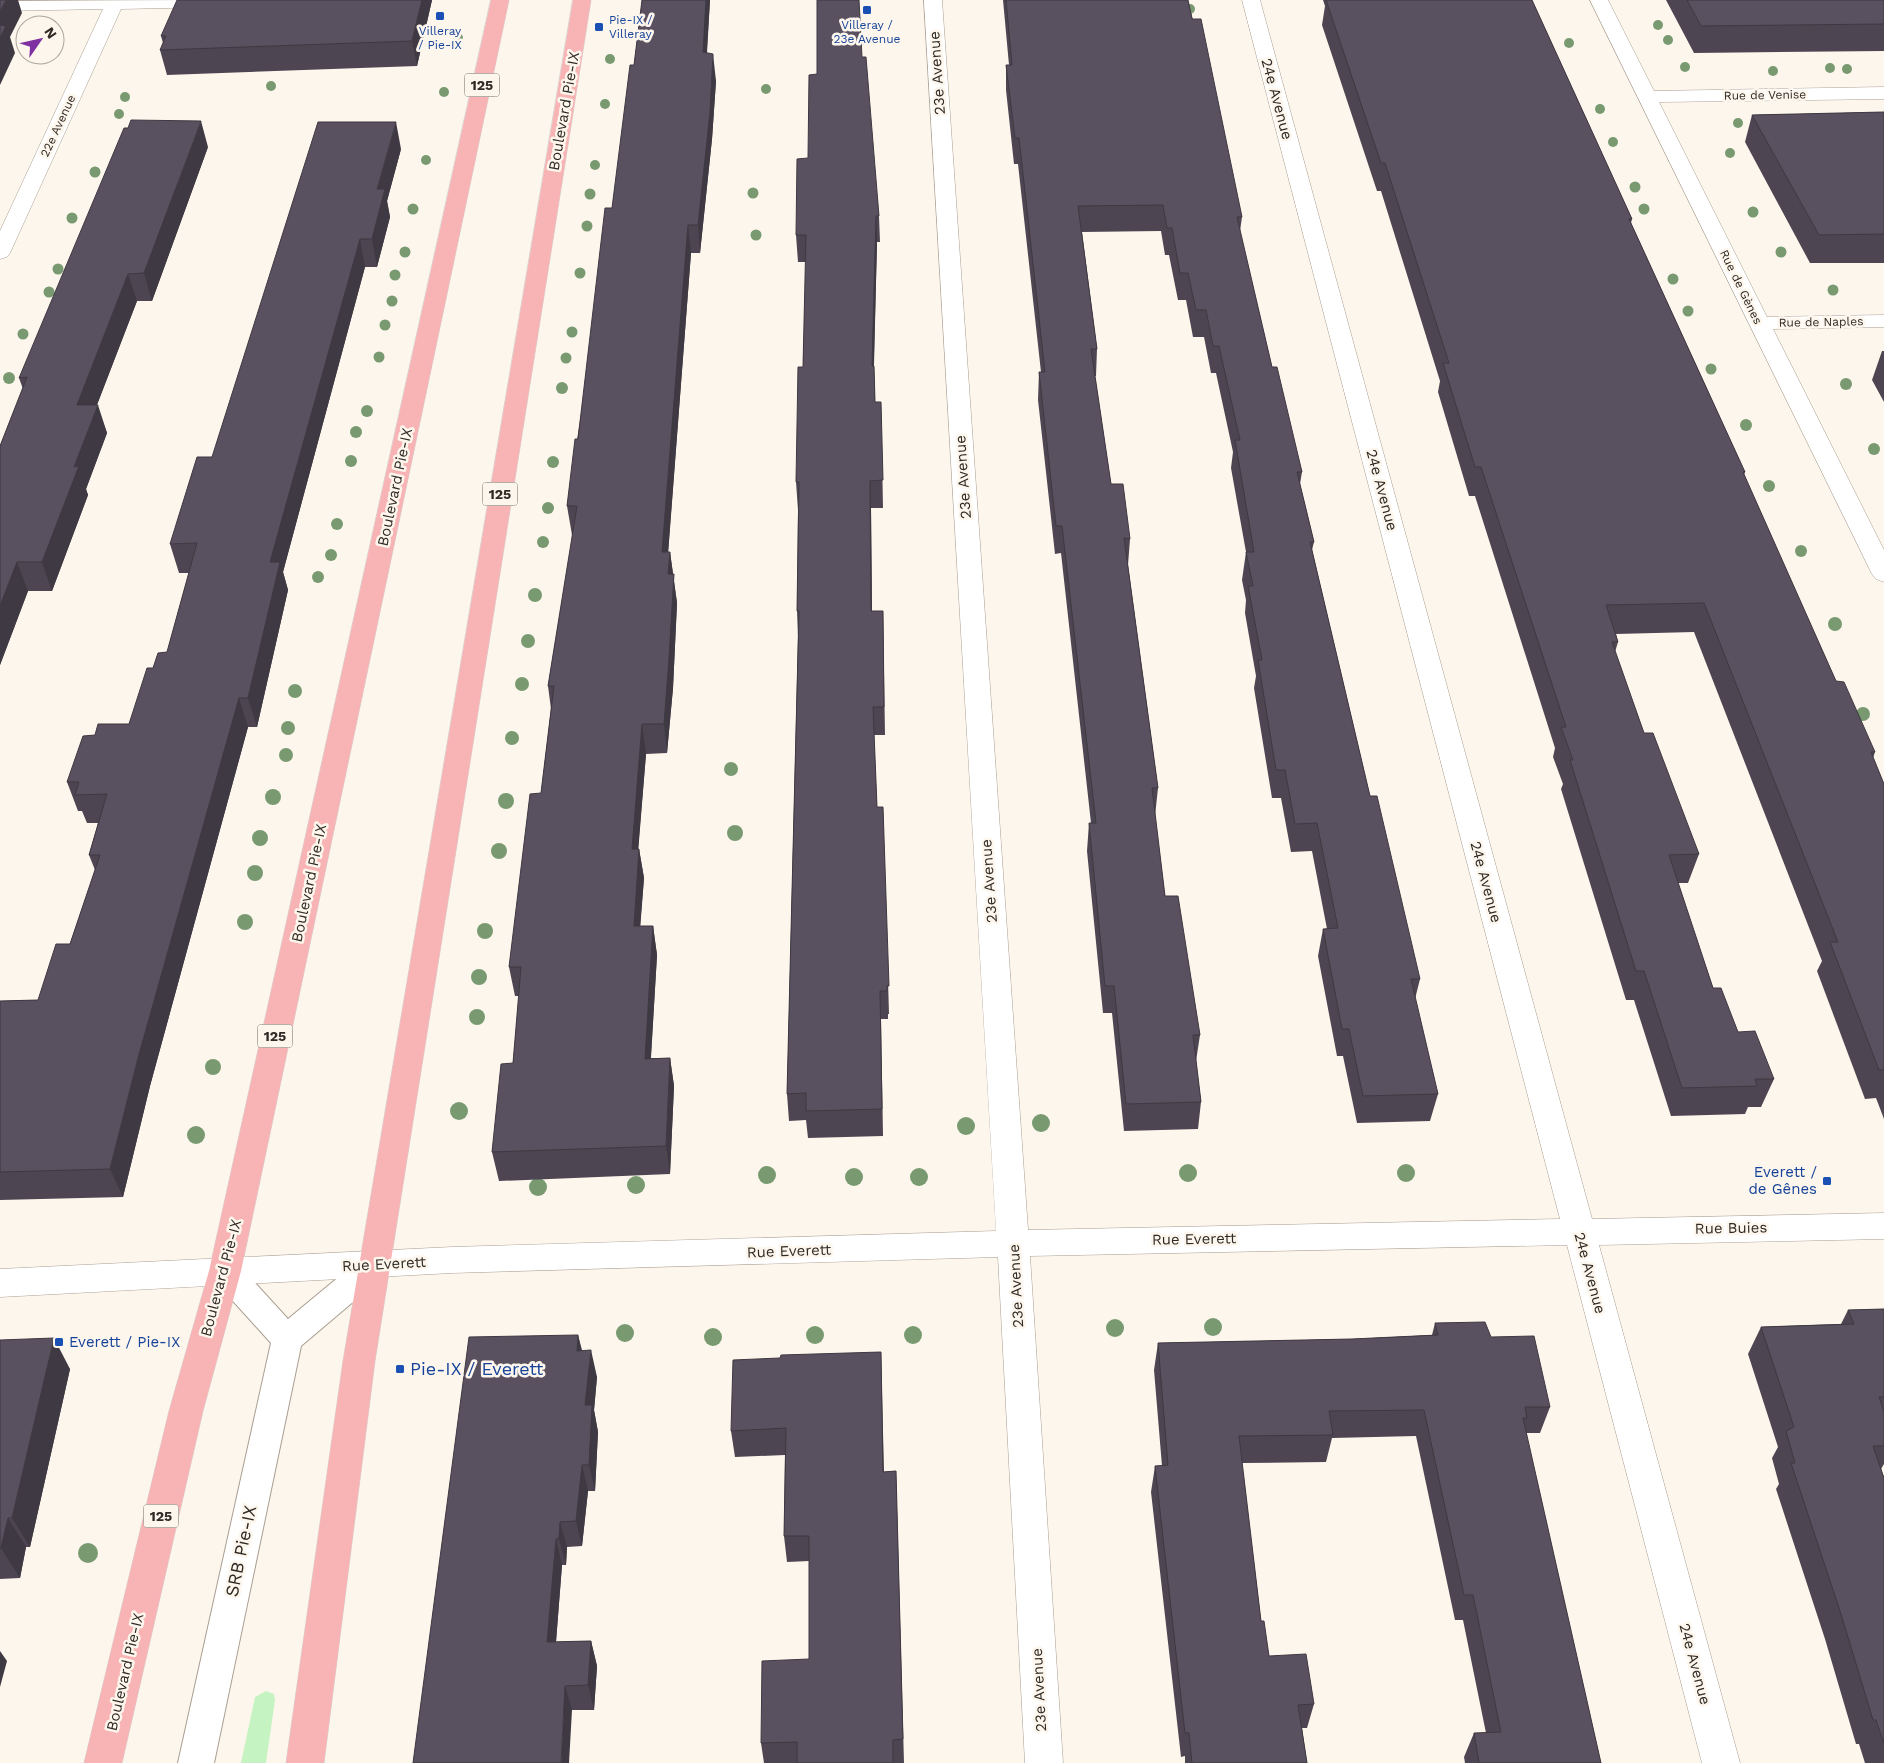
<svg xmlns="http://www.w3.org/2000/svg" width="1884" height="1763" font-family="'Work Sans',sans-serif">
<rect width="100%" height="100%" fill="#fdf6ed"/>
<path fill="#c6f3c2" d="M266 1691 274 1694 275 1700 266 1763H241L255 1697Z"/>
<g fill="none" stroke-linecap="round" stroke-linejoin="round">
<g stroke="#a99e91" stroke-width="2">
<path id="lane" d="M375 1252 386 1256 390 1265 386 1274 301 1346 214 1763H178L271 1343 214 1280 210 1271 214 1262 225 1258 236 1262 288 1319 364 1256Z"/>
</g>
<g stroke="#a99e91" stroke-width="1">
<path id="street" d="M220 0 222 2 219 6 213 7 121 9 10 253 7 257 0 259V231L103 9 0 11V1Z
M924 0H942L1028 1230 1560 1219 1242 0H1260L1592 1219 1884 1213V1239L1599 1245 1740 1763H1702L1567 1245 1030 1256 1063 1763H1025L998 1257 452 1273 0 1297V1269L452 1247 996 1231Z
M1590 0H1608L1654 91 1884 87V99L1659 102 1767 317 1884 315V327L1773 329 1884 550V582L1876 579 1872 574Z"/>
</g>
<g stroke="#d5d4d3" stroke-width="1">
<path id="primary" d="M491 0H509L241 1271 203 1411 122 1763H84L169 1411 209 1271Z
M573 0H591L375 1361 324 1763H286L343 1361Z"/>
</g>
<use href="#lane" fill="#fff" fill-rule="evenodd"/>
<use href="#street" fill="#fff" fill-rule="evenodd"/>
<use href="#primary" fill="#f8b3b4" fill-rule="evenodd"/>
</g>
<g fill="#799a71">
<circle cx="1190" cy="9" r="5"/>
<circle cx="1658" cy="25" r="5"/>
<circle cx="458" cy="38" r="5"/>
<circle cx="1668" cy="40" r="5"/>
<circle cx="1569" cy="43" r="5"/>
<circle cx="610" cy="59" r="5"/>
<circle cx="1685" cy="67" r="5"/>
<circle cx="1830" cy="68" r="5"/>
<circle cx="1847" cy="69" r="5"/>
<circle cx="1773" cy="71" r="5"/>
<circle cx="271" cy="86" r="5"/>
<circle cx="766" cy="89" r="5"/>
<circle cx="444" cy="92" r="5"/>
<circle cx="125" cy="97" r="5"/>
<circle cx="605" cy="104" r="5"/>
<circle cx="1600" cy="109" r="5"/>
<circle cx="119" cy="114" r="5"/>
<circle cx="1738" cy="123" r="5"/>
<circle cx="1613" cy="142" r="5"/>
<circle cx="1730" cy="153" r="5"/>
<circle cx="426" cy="160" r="5"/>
<circle cx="595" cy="165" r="5"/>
<circle cx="95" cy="172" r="5.5"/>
<circle cx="1635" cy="187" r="5.5"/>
<circle cx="753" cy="193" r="5.5"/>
<circle cx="590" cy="194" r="5.5"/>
<circle cx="413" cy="209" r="5.5"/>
<circle cx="1644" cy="209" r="5.5"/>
<circle cx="1753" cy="212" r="5.5"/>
<circle cx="72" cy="218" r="5.5"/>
<circle cx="587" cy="226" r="5.5"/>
<circle cx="756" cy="235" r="5.5"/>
<circle cx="405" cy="252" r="5.5"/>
<circle cx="1781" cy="252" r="5.5"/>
<circle cx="58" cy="269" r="5.5"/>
<circle cx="580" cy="273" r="5.5"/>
<circle cx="395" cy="275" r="5.5"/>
<circle cx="1673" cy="279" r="5.5"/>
<circle cx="1833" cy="290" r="5.5"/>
<circle cx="49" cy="292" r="5.5"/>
<circle cx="392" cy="301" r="5.5"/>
<circle cx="1688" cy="311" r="5.5"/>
<circle cx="385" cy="325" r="5.5"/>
<circle cx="572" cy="332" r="5.5"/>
<circle cx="23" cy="334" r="5.5"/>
<circle cx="379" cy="357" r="5.5"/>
<circle cx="566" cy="358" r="5.5"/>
<circle cx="1711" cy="369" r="5.5"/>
<circle cx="9" cy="378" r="6"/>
<circle cx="1846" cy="384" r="6"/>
<circle cx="562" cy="388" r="6"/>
<circle cx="367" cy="411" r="6"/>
<circle cx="1746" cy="425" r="6"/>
<circle cx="356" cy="432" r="6"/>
<circle cx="1874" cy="449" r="6"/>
<circle cx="351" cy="461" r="6"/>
<circle cx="553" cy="462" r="6"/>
<circle cx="1769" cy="486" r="6"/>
<circle cx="548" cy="508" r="6"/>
<circle cx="337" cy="524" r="6"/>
<circle cx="543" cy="542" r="6"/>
<circle cx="1801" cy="551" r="6"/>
<circle cx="331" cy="555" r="6"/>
<circle cx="318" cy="577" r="6"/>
<circle cx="535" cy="595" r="7"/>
<circle cx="1835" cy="624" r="7"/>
<circle cx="528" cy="641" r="7"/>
<circle cx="522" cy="684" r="7"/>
<circle cx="295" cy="691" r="7"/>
<circle cx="1863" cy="714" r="7"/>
<circle cx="288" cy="728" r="7"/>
<circle cx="512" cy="738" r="7"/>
<circle cx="286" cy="755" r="7"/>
<circle cx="731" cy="769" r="7"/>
<circle cx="273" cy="797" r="8"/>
<circle cx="506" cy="801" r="8"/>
<circle cx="735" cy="833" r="8"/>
<circle cx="260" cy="838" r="8"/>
<circle cx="499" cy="851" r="8"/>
<circle cx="255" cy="873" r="8"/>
<circle cx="245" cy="922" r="8"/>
<circle cx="485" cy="931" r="8"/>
<circle cx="479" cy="977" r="8"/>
<circle cx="477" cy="1017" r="8"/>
<circle cx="213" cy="1067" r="8"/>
<circle cx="459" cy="1111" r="9"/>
<circle cx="1041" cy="1123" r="9"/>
<circle cx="966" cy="1126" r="9"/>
<circle cx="196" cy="1135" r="9"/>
<circle cx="1188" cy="1173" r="9"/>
<circle cx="1406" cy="1173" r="9"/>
<circle cx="767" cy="1175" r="9"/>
<circle cx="854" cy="1177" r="9"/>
<circle cx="919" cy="1177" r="9"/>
<circle cx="636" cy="1185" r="9"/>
<circle cx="538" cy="1187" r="9"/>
<circle cx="1213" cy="1327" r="9"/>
<circle cx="1115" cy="1328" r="9"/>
<circle cx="625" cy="1333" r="9"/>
<circle cx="815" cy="1335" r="9"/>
<circle cx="913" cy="1335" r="9"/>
<circle cx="713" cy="1337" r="9"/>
<circle cx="88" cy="1553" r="10"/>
</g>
<path fill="#4d4652" d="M432 0 417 66 167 75 160 50 163 43 161 36Z
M642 0H710L707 53 716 81 712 139 700 253H691L668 552H670L677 603 673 688 667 753 646 754 638 849H639L644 878 640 926H653L657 955 651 1058H670L674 1086 670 1174 499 1181 492 1152 513 1063 519 996H515L509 967 541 793 551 709 548 686 573 535H572L567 506 634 65Z
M1003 0H1188L1242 217 1240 231 1272 367 1302 472 1300 484 1314 542 1312 550 1370 796 1420 979 1415 999 1438 1094 1430 1121 1357 1123 1343 1056H1337L1318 956 1323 929H1327L1312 851 1291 852 1281 798H1272L1254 688 1256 676 1245 613 1246 600 1242 580 1246 552 1231 468 1233 452 1216 373H1211L1204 337H1193L1186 300H1178L1169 255H1165L1161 231 1082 232 1097 349 1096 376H1095L1111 484 1130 539 1128 565 1158 788 1155 816 1165 896 1200 1035 1196 1061 1201 1102 1198 1129 1124 1131 1112 1013H1103L1087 851 1089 823H1091L1061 553 1055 554 1045 463 1038 400 1039 372H1041L1018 164H1014L1006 90V65H1009Z
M1323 0H1532L1632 219 1631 223 1745 472 1744 475 1836 681 1875 752 1873 758 1884 784V1119L1876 1098 1865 1099 1817 971 1822 961 1694 632 1616 634 1618 642 1615 652 1644 733 1699 854 1688 883H1678L1713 988 1738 1032 1774 1079 1761 1107H1748L1745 1114 1671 1116 1634 1000H1626L1561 789 1563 784 1553 757 1555 748 1475 496H1469L1438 392 1440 381 1381 191H1377L1322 25 1325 6Z
M1666 0H1884V51L1694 53Z
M862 57 879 216 880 242H877L874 366 875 402H881L883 508H871L872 611H883L885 735H874L877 807H883L889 1014H888V1019H881L883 1136 808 1138 806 1120 789 1121 787 1094 798 637 797 611 798 510 796 482 803 367 806 262H798L796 235 808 158 817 74Z
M1884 112V263H1810L1745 142 1752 115Z
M208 147 152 301H137L97 405 107 433 86 489 88 495 52 591H28L0 665V446L23 389 19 378Z
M401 149 387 201 390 217 377 267H365L283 572 288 590 257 727H248L150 1086 123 1197 0 1200V1001L38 1000 70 944 95 870 89 855 98 823H87L82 811H78L67 782 95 735 129 724 153 668 167 652 189 573H179L170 544 212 457Z
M1882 351H1884V402L1872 380Z
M1884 1309V1464L1881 1469 1884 1478V1763H1865L1859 1744H1856L1825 1639 1776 1489 1779 1484 1772 1458 1778 1447 1748 1354 1761 1327 1841 1324 1848 1310Z
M1435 1323 1491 1337 1550 1407 1540 1433H1526L1601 1763H1465L1464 1757 1474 1733H1486L1463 1620H1455L1416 1436 1332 1438 1326 1462 1242 1463 1261 1621 1269 1656 1314 1704 1307 1728H1302L1307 1763H1185V1756L1181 1757 1151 1492 1155 1466H1162L1154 1370 1158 1343 1352 1339 1432 1335Z
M578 1335 582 1350 597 1377 594 1410 598 1432 595 1491H588L582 1546 567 1547 566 1565H562L556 1642 591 1641 597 1666 594 1710H572L413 1763Z
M0 1340 70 1369 30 1547H26L20 1578 0 1579Z
M881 1352 884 1472 896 1471 904 1763H764L761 1743 809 1659V1561L787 1562 784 1536 785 1455 735 1457 731 1431 780 1358Z"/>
<path fill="#3e3942" d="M6 0H18L22 13 10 37 15 53 0 85V11Z
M422 0H432L417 66 412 41Z
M706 0H710L705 79 703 52Z
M713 54 716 81 712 139 700 253 698 225Z
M201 121 208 147 152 301 144 273Z
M396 122 401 149 387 201 390 217 377 267 372 239 377 189Z
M876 216 877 242 873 393 872 366Z
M688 225 691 253 666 581 662 552Z
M360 239 365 267 283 572 288 590 257 727 248 698 270 562Z
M128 274 137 301 86 433 77 405Z
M98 405 107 433 86 489 88 495 52 591 42 562 74 467Z
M870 481 871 508 872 639 871 611Z
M670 552 677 603 673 688 667 753 664 724 668 574Z
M17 562 28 591 0 665V606Z
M239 698 248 727 150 1086 123 1197 110 1169 138 1058Z
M642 724 646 754 636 878 632 849Z
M639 849 644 878 638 956 634 926Z
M653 926 657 955 649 1087 645 1059Z
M670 1058 674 1086 670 1174 666 1146Z
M578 1335 584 1362 577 1351Z
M54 1338 70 1369 30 1547 12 1518Z
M591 1350 597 1377 594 1410 598 1432 595 1491 589 1465 585 1405Z
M582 1465 588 1491 582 1546 576 1521Z
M8 1518 26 1547 20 1578 1 1548Z
M560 1522 567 1547 566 1565 559 1539Z
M556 1539 562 1565 554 1667 547 1642Z
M591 1641 597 1666 594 1710 588 1685Z
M0 1651 7 1661 0 1687Z
M565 1686 572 1710 569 1763H561Z"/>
<path fill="#59515f" stroke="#3e3942" d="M0 0H6L0 11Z
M177 0H422L412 41 160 50 166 36H161Z
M642 0H706L703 52 713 54 710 112 698 225H688L662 552H670L668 574H674L669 658 664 724H642L632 849H639L634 926H653L645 1059 670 1058 666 1146 492 1152 501 1064 513 1063 521 967H509L530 794 541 793 554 686H548L577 506H567L575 439H578L605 208H612L630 65H634Z
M817 0H859L862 57H866L879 216H876L872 366H874L875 402H881L883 480 870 481 871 611H883L884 707H873L877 807H883L889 986H887V991H880L882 1109 806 1111V1093L787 1094 799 611H797L799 482H796L798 367H803L806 235H796L797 159 808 158 809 75 817 74Z
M1006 0H1188L1192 19H1201L1242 217H1237L1272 367H1277L1302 472H1297L1314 542H1310L1370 796H1377L1420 979H1411L1438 1094 1363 1096 1349 1029H1342L1323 929 1338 928 1317 823 1295 824 1285 770H1276L1258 660H1262L1248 586H1253L1246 552H1254L1235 440H1240L1219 346H1213L1206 310H1196L1188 273H1180L1172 228H1167L1163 205 1078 206 1097 349H1091L1111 484H1123L1130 539 1124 538 1158 788H1152L1165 896H1178L1200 1035H1193L1201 1102 1126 1104 1114 986H1105L1089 823H1096L1062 526H1056L1046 435 1039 372H1045L1019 138H1015L1006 65H1012Z
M1326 0H1532L1632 219H1629L1745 472H1743L1836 681 1844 682 1875 752H1871L1884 784V1070H1879L1830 942H1838L1704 603 1606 605 1618 642H1612L1644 733H1653L1699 854 1669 855 1713 988H1721L1738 1032 1755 1031 1774 1079H1755L1757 1086 1682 1088 1644 971H1636L1570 760H1573L1561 727H1566L1481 467H1475L1443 363H1449L1385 163H1381Z
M1687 0H1884V24L1701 26Z
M0 25 6 26 0 38Z
M1884 112V234L1819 235 1752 115Z
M131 120 201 121 144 273 128 274 77 405H98L74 467 79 466 42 562H17L0 606V446L27 377 19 378 124 128H128Z
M318 122H396L377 189H385L372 239H360L270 562H280L248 698H239L138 1058 110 1169 0 1172V1001L38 1000 56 944H70L100 855H89L107 794 75 795 79 782H67L83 736 95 735 98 724H129L147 668H153L158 653 167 652 197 543 170 544 197 457H212Z
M1884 1309V1397H1879L1884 1412V1446H1873L1884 1478V1744L1876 1720H1873L1841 1614 1791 1463H1795L1786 1431 1794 1427 1761 1327 1854 1324 1848 1310Z
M1485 1322 1491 1337 1534 1336 1550 1407H1525L1527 1418H1523L1601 1763H1479L1474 1733 1501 1732 1473 1595H1464L1424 1410 1329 1411 1333 1435 1239 1436 1261 1621H1264L1269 1656 1306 1654 1314 1704 1298 1705 1307 1763H1192L1189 1733H1185L1155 1466 1168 1465 1158 1343 1352 1339 1438 1335 1435 1323Z
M578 1335 577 1351 591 1350 585 1405H592L589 1465H582L576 1521 560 1522 559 1539H556L547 1642 591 1641 588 1685 565 1686 561 1763H413L469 1337Z
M54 1338 12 1518H8L1 1548 0 1549V1340Z
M881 1352 883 1472 896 1471 903 1739 893 1740V1763H797V1742L761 1743 762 1661 809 1659V1536H784L786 1428 731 1431 733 1360 780 1358 781 1355Z"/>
<g fill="#1a4fb4" stroke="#fdf6ed" stroke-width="2">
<rect x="862" y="5" width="10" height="10" rx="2.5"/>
<rect x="435" y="11" width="10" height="10" rx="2.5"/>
<rect x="594" y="22" width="10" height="10" rx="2.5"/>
<rect x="1822" y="1176" width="10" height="10" rx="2.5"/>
<rect x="54" y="1337" width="10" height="10" rx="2.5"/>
<rect x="395" y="1364" width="10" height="10" rx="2.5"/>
</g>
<g text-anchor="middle" stroke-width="5" stroke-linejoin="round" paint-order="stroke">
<g font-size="12" fill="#164399" stroke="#fdf6ed">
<text x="609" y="24" text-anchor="start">Pie-IX /<tspan x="609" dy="14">Villeray</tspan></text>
<text x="867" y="29">Villeray /<tspan x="867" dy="14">23e Avenue</tspan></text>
<text x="440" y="35">Villeray<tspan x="440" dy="14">/ Pie-IX</tspan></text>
</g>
<g font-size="12" fill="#2f2a25" stroke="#fdf6ed">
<text transform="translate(1765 95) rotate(-1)" y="4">Rue de Venise</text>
<text transform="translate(58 126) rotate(-65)" y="4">22e Avenue</text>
<text transform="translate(1741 287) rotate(64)" y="4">Rue de Gènes</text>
<text transform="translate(1821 322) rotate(-1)" y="4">Rue de Naples</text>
</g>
<g fill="#fdf6ed" stroke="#6d6761" stroke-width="1">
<rect x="464.5" y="73.5" width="35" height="23" rx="4"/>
<rect x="482.5" y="482.5" width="35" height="23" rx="4"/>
<rect x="257.5" y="1024.5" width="35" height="23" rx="4"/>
<rect x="143.5" y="1504.5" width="35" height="23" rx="4"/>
</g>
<g font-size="14" font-weight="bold" fill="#2f2a25">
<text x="482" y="90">125</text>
<text x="500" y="499">125</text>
<text x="275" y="1041">125</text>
<text x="161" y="1521">125</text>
</g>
<g font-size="15" fill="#2f2a25" stroke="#fdf6ed">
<text transform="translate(937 73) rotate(-94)" y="5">23e Avenue</text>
<text transform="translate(1277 99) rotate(75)" y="5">24e Avenue</text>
<text transform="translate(564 111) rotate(-80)" y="5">Boulevard Pie-IX</text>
<text transform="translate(963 477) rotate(-94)" y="5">23e Avenue</text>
<text transform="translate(395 487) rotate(-78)" y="5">Boulevard Pie-IX</text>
<text transform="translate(1382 490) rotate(75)" y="5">24e Avenue</text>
<text transform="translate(989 881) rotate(-94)" y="5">23e Avenue</text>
<text transform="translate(1486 882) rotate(75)" y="5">24e Avenue</text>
<text transform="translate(309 883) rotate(-78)" y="5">Boulevard Pie-IX</text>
<text transform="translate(1731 1228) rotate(-1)" y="5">Rue Buies</text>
<text transform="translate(1194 1239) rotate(-1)" y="5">Rue Everett</text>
<text transform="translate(789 1251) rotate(-2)" y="5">Rue Everett</text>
<text transform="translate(384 1264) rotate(-3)" y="5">Rue Everett</text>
<text transform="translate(1590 1273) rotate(75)" y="5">24e Avenue</text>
<text transform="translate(221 1278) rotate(-75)" y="5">Boulevard Pie-IX</text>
<text transform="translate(1016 1286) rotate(-93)" y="5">23e Avenue</text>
<text transform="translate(1695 1664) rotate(75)" y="5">24e Avenue</text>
<text transform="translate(125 1672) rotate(-77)" y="5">Boulevard Pie-IX</text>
<text transform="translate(1039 1690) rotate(-93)" y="5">23e Avenue</text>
</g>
<g font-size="15" fill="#164399" stroke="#fdf6ed" text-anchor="end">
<text x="1817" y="1177">Everett /<tspan x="1817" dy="17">de Gênes</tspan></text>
<text x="69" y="1347" text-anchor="start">Everett / Pie-IX</text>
</g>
<g font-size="18" fill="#164399" stroke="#fdf6ed" text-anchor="start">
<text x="410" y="1375">Pie-IX / Everett</text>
</g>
<g font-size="18" fill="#2f2a25" stroke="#fdf6ed">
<text transform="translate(241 1551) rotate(-78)" y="6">SRB Pie-IX</text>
</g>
</g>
<g transform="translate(40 40) rotate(56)"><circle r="24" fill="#fdf6ed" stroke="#aba49d"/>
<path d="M0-4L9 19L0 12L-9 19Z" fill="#7f30a1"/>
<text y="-8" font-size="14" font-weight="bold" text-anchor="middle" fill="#2f2a25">N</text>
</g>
</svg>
